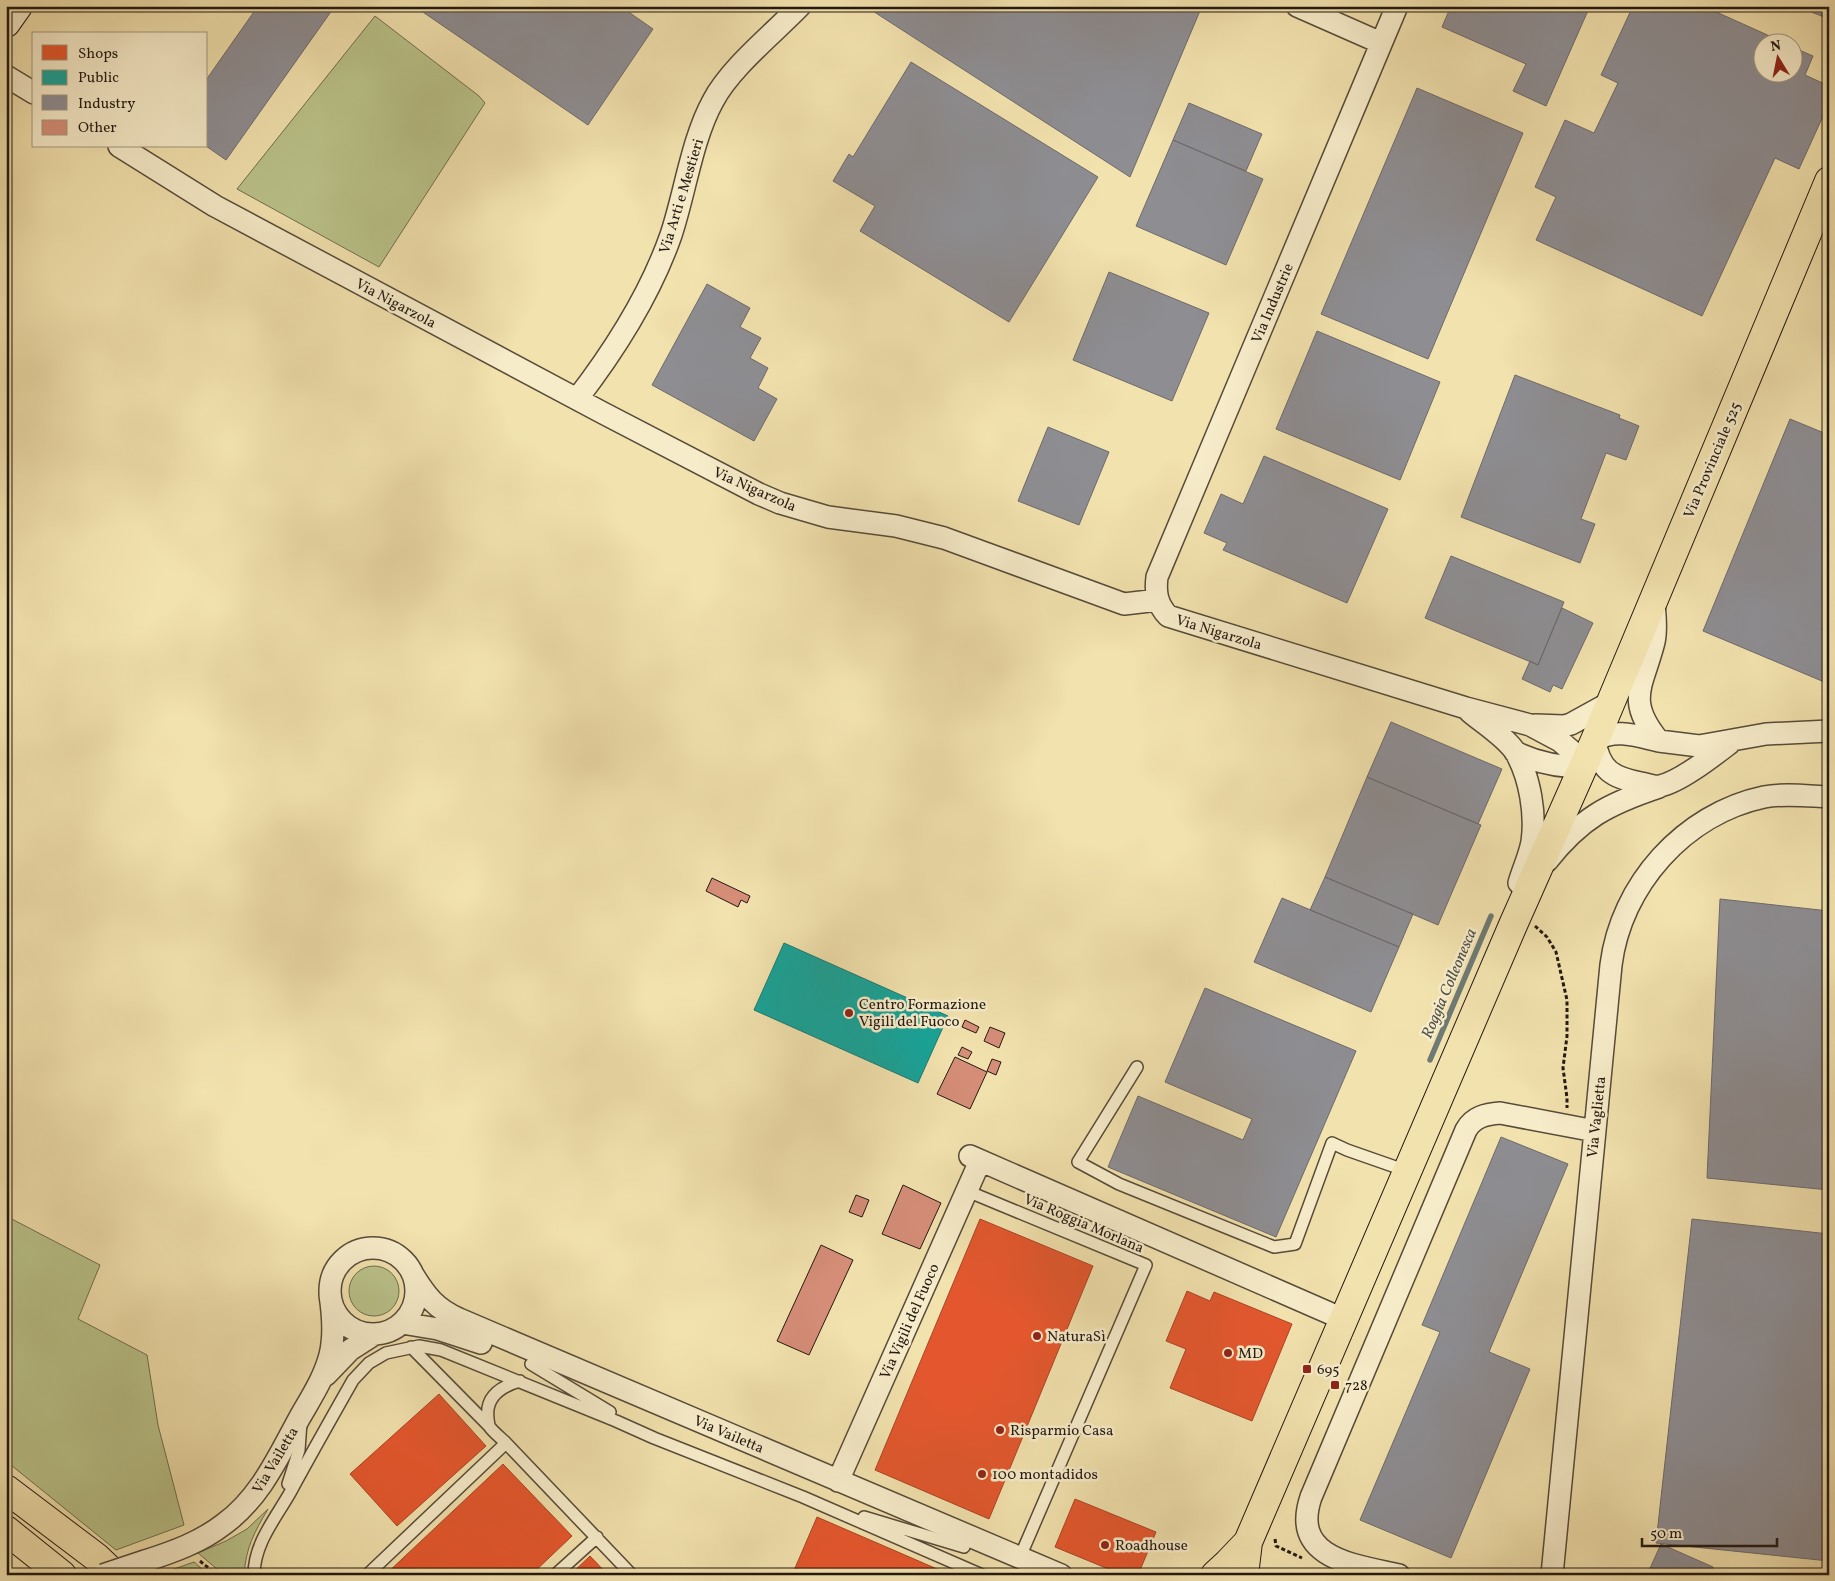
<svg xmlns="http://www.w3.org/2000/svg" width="1835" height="1581" font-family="Vollkorn,serif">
<rect width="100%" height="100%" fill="#f2e2ae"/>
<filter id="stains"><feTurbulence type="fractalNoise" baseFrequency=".004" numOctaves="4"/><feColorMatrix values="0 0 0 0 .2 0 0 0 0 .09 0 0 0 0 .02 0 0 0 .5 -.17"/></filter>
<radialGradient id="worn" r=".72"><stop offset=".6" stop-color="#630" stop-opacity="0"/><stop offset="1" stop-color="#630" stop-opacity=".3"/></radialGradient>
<path fill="#bac38a" stroke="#6e6e4e" d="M375 16 479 96 485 103 379 267 237 189Z
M6 1216 100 1265 78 1319 147 1355 158 1425 184 1525 116 1550 6 1461Z
M349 1291a25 25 0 1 1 50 0a25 25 0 1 1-50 0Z
M268 1509C254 1533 246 1547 244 1575H224L198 1553 226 1541 247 1529Z
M194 1562 209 1575H157Z"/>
<path fill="#e4572e" stroke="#aa4426" d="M980 1219 1093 1266 989 1519 875 1470Z
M1187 1291 1210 1301 1214 1292 1292 1324 1252 1421 1170 1388 1186 1349 1166 1341Z
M439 1394 486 1446 397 1526 350 1474Z
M503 1464 572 1536 531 1575H385Z
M1075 1499 1156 1532 1138 1575H1123L1055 1547Z
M817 1517 951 1575H792Z
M590 1556 608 1575H570Z"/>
<path fill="#17a398" stroke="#1b7a70" d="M784 943 948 1016 918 1083 754 1010Z"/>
<path fill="#8d8d92" stroke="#6d6a6c" d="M258 6H335L226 160 206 146V80Z
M414 6H620L653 29 588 125Z
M865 6H1202L1130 177Z
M1451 6H1590L1546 106 1513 91 1526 64 1442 27Z
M1633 6H1703L1783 42H1762V72H1792V47L1813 56 1805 75 1829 86V103L1799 169 1775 158 1702 316 1536 240 1556 197 1535 187 1565 120 1594 133 1618 83 1601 75Z
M1796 6H1829V19Z
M911 62 1098 177 1009 322 860 231 875 206 833 181 849 154 853 157Z
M1417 88 1523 133 1428 359 1321 314Z
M1189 103 1262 134 1246 171 1173 140Z
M1173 140 1263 179 1226 265 1136 226Z
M1109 272 1209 313 1172 401 1073 360Z
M707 284 750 308 740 327 761 338 750 358 768 368 758 388 777 399 754 441 652 385Z
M1317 331 1440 382 1400 480 1276 429Z
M1515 375 1620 415 1619 418 1639 426 1626 460 1606 453 1581 519 1595 524 1580 563 1461 517Z
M1790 419 1829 435V617L1822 630 1829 634V684L1703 631Z
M1048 427 1109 452 1079 525 1018 501Z
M1264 456 1388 509 1347 603 1223 550 1227 543 1204 533 1221 494 1243 504Z
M1451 556 1564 602 1538 665 1425 618Z
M1562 608 1593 623 1562 689 1553 685 1550 692 1522 679 1530 661 1538 665Z
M1391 722 1502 769 1478 824 1367 777Z
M1367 777 1481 825 1438 925 1325 877Z
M1325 877 1413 914 1399 947 1310 910Z
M1282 898 1399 947 1371 1012 1254 962Z
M1720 899 1829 911V1190L1707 1178Z
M1205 988 1356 1051 1276 1237 1108 1167 1138 1096 1243 1140 1252 1119 1165 1082Z
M1501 1137 1568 1164 1489 1352 1530 1369 1451 1558 1360 1520 1440 1332 1422 1325Z
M1692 1219 1829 1234V1561L1656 1543Z
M1661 1544 1713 1567 1710 1575H1647Z"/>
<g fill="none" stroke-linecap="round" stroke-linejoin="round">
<path stroke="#6e7a74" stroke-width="5.5" d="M1430 1060 1491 916"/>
</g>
<path fill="#d68e79" stroke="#231912" d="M712 878 750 896 747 903 741 900 738 907 706 891Z
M965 1020 979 1027 976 1033 962 1027Z
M990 1027 1005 1033 999 1048 984 1041Z
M962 1047 972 1052 968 1059 958 1055Z
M955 1057 987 1072 970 1109 937 1094Z
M992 1059 1001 1062 996 1075 987 1071Z
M903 1185 941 1203 920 1249 882 1234Z
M856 1195 869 1200 862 1217 849 1212Z
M821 1245 853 1260 809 1355 777 1341Z"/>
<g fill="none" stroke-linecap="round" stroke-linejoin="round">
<g stroke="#574b39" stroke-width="14">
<path id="lane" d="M1137 1067 1078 1162 1119 1184 1274 1247 1295 1244 1332 1143 1347 1150 1407 1171
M967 1191 1146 1265 1020 1557
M411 1347 489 1426
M531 1364 610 1412
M506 1443C501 1438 493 1432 489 1426 489 1426 488 1419 488 1418 485 1396 502 1386 520 1381
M288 1484 299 1450 301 1422
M864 1517 964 1547
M254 1575C254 1543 276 1518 291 1491 311 1454 332 1417 353 1380L369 1363 386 1353 419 1346 441 1350 616 1421 654 1438 803 1497 982 1575
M367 1575 506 1443 632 1575
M555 1575 597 1537"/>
</g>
<g stroke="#574b39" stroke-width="24">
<path id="street" d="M1297 6 1381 43
M1397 6 1157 577C1155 593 1157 604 1168 616L1466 708 1530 725 1560 741 1574 753 1583 767C1559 767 1537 763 1515 752
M6 76 34 93
M119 146 215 206 603 413 759 494 780 503 828 517 896 526 944 538 1124 604 1158 600
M577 399C614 351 651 292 671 235 685 193 692 139 713 101 730 68 774 33 800 6
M1654 603C1655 616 1657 629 1654 642 1643 686 1625 700 1659 741L1699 746 1766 734 1829 731
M1470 712C1483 723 1507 738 1516 753 1530 778 1536 814 1532 842 1529 857 1523 869 1519 883
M1535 725 1564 726 1571 724 1611 702
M1659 741C1637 736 1616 728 1595 740 1599 770 1613 778 1641 783 1647 784 1655 787 1660 786 1680 782 1713 756 1730 743
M1547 861C1581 818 1608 804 1659 787
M970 1156 1343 1319
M330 1291a43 43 0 1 1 86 0a43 43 0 1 1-86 0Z
M412 1273C426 1296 435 1308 459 1319L1061 1575
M402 1323 438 1329 481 1343
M326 1375 350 1350 375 1334
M838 1481 980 1161
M145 1561C173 1552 201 1542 224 1524 261 1497 279 1455 300 1417 312 1396 324 1378 330 1355 335 1335 333 1315 330 1295
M1399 1575C1355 1565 1290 1559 1311 1497L1466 1130C1473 1117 1486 1114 1500 1113L1595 1131
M1552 1575 1611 965C1621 885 1684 814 1764 797 1785 793 1807 796 1829 797"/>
</g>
<g stroke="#231912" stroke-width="30">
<path id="secondary" d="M6 23 18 6"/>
</g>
<g stroke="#231912" stroke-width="30">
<path id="primary" d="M1215 1575 1228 1563 1248 1542
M1244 1575 1248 1542 1513 925 1595 740 1829 181"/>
</g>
<g stroke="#231912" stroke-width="30">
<path id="highway" d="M6 1489 96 1557 115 1575
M6 1530 62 1575"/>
</g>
<path stroke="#231912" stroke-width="3" stroke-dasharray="4 2.5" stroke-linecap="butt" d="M1535 926 1547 937 1556 952 1567 1000V1036L1563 1068 1567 1098V1108
M1275 1539 1276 1546 1302 1558
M200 1561 217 1575"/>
<use href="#lane" stroke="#f7ecca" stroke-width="11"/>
<use href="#street" stroke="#f7ecca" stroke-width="21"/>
<use href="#secondary" stroke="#f7ecca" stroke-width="28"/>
<use href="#primary" stroke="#f2e2ae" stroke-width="28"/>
<use href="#highway" stroke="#f2e2ae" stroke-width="28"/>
<g stroke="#574b39" stroke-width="24" stroke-linecap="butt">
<path id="street-bridge" d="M103 1575 145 1561"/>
</g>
<use href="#street-bridge" stroke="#f7ecca" stroke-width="21"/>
</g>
<g fill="#8f2418" stroke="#f7ecca" stroke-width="2">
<circle cx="849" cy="1013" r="5"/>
<circle cx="1037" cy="1336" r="5"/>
<circle cx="1228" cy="1353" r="5"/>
<rect x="1302" y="1364" width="10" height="10" rx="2.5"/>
<rect x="1330" y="1380" width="10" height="10" rx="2.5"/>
<circle cx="1000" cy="1430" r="5"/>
<circle cx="982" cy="1474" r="5"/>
<circle cx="1105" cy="1545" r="5"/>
</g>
<g text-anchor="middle" stroke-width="5" stroke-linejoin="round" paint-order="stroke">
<g font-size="15" fill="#231912" stroke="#f7ecca">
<text transform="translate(681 196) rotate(-73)" y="5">Via Arti e Mestieri</text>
<text transform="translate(396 303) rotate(28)" y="5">Via Nigarzola</text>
<text transform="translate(1272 303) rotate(-67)" y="5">Via Industrie</text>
<text transform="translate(1712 460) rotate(-67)" y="5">Via Provinciale 525</text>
<text transform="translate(755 489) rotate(24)" y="5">Via Nigarzola</text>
<text transform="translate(1219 632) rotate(17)" y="5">Via Nigarzola</text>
<text transform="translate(1596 1117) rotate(-84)" y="5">Via Vaglietta</text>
<text transform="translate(1084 1223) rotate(23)" y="5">Via Roggia Morlana</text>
<text transform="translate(909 1321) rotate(-66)" y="5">Via Vigili del Fuoco</text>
<text transform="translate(729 1434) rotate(23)" y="5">Via Vailetta</text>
<text transform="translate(275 1460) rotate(-59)" y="5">Via Vailetta</text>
</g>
<g font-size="15" fill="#231912" stroke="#f7ecca" text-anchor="start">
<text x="859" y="1009">Centro Formazione<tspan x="859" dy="17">Vigili del Fuoco</tspan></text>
<text x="1047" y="1341">NaturaSì</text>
<text x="1238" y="1358">MD</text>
<text x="1317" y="1374">695</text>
<text x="1345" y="1390">728</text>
<text x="1010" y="1435">Risparmio Casa</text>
<text x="992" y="1479">100 montadidos</text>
<text x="1115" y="1550">Roadhouse</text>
</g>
<g font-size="16" font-style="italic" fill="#4f524b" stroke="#f7ecca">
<text transform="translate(1448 983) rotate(-67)" y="6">Roggia Colleonesca</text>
</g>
</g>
<rect width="1835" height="1581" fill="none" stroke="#f2e2ae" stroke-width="25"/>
<rect x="8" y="8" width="1820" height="1566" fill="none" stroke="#231912" stroke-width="2.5"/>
<rect x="12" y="12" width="1810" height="1556" fill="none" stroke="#231912"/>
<rect x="32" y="32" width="175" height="115" fill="#f7ecca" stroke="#a29880"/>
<rect x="42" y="45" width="25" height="15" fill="#e4572e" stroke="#a29880"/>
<text x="78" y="58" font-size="15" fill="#231912">Shops</text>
<rect x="42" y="70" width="25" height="15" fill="#17a398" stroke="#a29880"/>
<text x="78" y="82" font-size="15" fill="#231912">Public</text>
<rect x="42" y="95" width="25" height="15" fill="#8d8d92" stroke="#a29880"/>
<text x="78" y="108" font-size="15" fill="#231912">Industry</text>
<rect x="42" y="120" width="25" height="15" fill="#d68e79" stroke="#a29880"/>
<text x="78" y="132" font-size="15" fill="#231912">Other</text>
<g transform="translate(1778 58) rotate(350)"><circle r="24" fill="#f7ecca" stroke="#a29880"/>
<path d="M0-4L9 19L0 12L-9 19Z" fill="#8f2418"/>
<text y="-8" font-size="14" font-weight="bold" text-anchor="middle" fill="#231912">N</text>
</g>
<path d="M1642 1538v8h135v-8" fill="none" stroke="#231912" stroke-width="2.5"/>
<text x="1650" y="1538" font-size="15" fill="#231912" stroke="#f7ecca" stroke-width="4" paint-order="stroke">50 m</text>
<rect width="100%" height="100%" filter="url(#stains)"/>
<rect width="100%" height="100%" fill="url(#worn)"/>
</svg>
